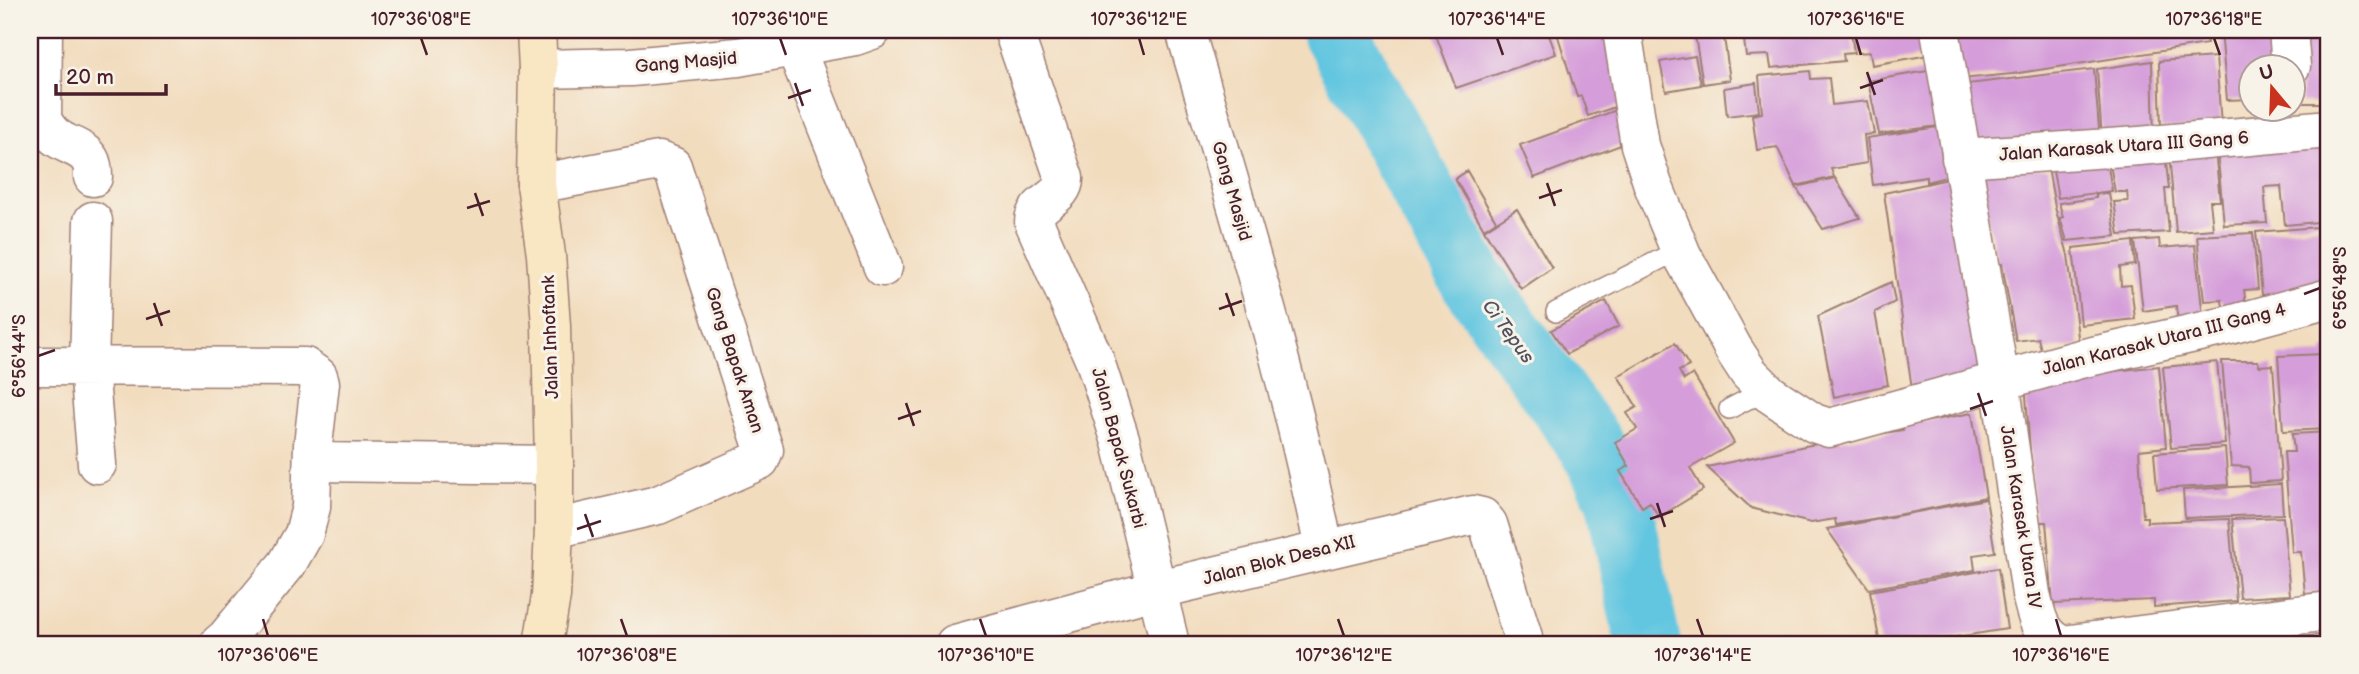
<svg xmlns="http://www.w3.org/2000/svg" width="2359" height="674" font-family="'Balsamiq Sans',sans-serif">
<rect width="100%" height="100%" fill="#f7f3e8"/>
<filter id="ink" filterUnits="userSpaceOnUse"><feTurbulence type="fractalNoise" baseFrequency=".0143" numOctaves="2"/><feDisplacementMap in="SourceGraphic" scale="14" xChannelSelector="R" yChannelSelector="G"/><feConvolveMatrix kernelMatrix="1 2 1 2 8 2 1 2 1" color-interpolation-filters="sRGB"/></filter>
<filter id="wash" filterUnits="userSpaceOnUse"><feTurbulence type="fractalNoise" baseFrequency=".00686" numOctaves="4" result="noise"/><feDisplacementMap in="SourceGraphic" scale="28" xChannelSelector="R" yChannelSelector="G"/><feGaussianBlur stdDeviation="1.57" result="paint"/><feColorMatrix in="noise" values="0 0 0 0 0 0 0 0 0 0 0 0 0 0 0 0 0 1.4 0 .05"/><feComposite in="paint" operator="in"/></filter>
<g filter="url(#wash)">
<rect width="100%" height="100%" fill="#f2dcbe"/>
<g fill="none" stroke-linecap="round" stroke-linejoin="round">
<path stroke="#62c6e0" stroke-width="66" d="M1334 30 1473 281 1591 445 1618 498 1648 644"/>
</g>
<g id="blocks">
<path fill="#d59eda" d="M1434 30H1547L1556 54 1456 88Z
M1556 30H1608L1621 105 1588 116 1581 96 1577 97Z
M1694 30H1723L1730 80 1703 84Z
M1774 30H1851L1854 53 1843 54 1844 61 1771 68 1769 55 1746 56 1743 32Z
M1854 30H1925L1929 55 1872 65 1870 52 1857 53Z
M1951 30H2205L2207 44 2012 74 1961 79Z
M2221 30H2277L2279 66H2250V99L2227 100Z
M2300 30H2329V103H2302Z
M1695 56 1701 85 1666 91 1660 62Z
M2216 57 2221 125 2161 128 2159 61Z
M2152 61 2154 136 2102 140 2097 69Z
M2094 69 2100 141 1974 153 1959 85Z
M1810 71 1811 79 1829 78 1832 105 1868 101 1874 134 1864 135 1867 163 1831 169 1834 177 1796 186 1777 147 1757 150 1752 115 1762 113 1759 76Z
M1928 71 1938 126 1879 134 1868 81Z
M1756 83 1759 112 1727 116 1724 88Z
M1622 108 1634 140 1534 178 1520 145Z
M1938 127 1946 177 1926 182V177L1873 185 1867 138Z
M2329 133V221L2285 225 2281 186 2264 187 2267 223 2224 225 2217 147Z
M2215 151 2220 201H2210L2213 229 2176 232 2169 154Z
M2165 154 2169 189H2165L2169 232 2119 235 2114 202 2128 201 2127 192H2115L2109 158Z
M2106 155 2112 191 2058 198 2051 160Z
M1977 167 2048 168 2055 207 2068 255 2079 345 2041 350 2038 338 2016 341 2002 264 1998 265Z
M1467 171 1496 221 1484 229 1455 179Z
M1835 178 1860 218 1823 229 1796 187Z
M1953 178 1987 369 1913 396 1884 193Z
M2109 193 2116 236 2067 241 2060 218 2063 217 2059 203 2096 198V194Z
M1517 209 1552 268 1521 289 1484 230Z
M2329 226V279L2318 290 2262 295 2256 232Z
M2253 233 2258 289 2244 290 2246 305 2223 307 2222 300 2204 301 2197 236Z
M2159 239 2160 248 2195 245 2203 318 2178 322 2176 306 2143 311 2135 241Z
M2133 241 2135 265 2120 267 2121 286 2131 285 2135 319 2081 325 2073 248Z
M1891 282 1895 302 1875 312 1888 385 1834 397 1818 316Z
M1606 301 1619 326 1567 354 1551 330Z
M1675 343 1689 366 1679 371 1684 380 1693 374 1734 443 1690 468 1703 490 1659 517 1650 502 1642 507 1620 471 1629 466 1615 442 1637 429 1627 413 1637 407 1618 376Z
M2329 348V429L2283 431 2278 356 2323 354V350Z
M2222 361H2258L2259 366 2273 365 2281 481 2250 483 2249 467 2231 466Z
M2217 362 2225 444 2171 448 2163 367Z
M2159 366 2166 447 2139 450 2143 517H2147V522L2229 519 2236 601 2154 607V600L2053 604 2046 522H2035L2025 381Z
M1972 413 1986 497 1914 512 1836 525 1835 519 1811 523 1751 508 1707 467 1805 446 1903 430 1902 426Z
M2329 432V592L2305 594 2301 552H2292L2284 452H2294L2292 434Z
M2225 448 2228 485 2157 489 2154 453Z
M2281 484 2283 514 2185 518 2183 490Z
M1986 499 1995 552 1973 555 1975 570 1869 589 1827 529Z
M2283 517 2290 595 2240 598 2232 519Z
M1998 568 2007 629 1913 644H1880L1870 591Z
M2329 634V644H2269V640Z"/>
</g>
</g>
<g filter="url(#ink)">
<use href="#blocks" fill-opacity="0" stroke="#9e7e74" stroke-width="2"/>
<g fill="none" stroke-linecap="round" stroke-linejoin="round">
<g stroke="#9e7e74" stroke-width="22">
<path id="service" d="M1556 312 1663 258 1682 255
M1729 409 1748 399 1770 394"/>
</g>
<g stroke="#9e7e74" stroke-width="41">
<path id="minor" d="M43 30 42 119C55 148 80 142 90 160 93 165 93 172 93 177
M1013 30 1064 178C1065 199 1034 201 1034 222L1095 361 1121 442 1170 644
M1185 30C1235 202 1289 373 1324 549
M1622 30 1640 145 1653 185 1682 255 1734 350 1749 373 1770 394 1814 423 1829 428 1844 424 2080 359 2230 325 2329 298
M1940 30 2000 381 2031 594C2037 616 2038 632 2059 644
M2288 30 2291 66
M795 47 883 267
M538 69 631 67 738 57 855 36 872 30
M1961 158 2139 146 2329 129
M536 184 659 161 672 166 764 450 760 460 658 505 554 529
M93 221 89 367 97 464
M30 366 305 367 318 376 320 383 313 445 311 507 304 534 287 564 226 638 219 644
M313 462 554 465
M955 644 1155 590 1473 515 1482 517 1488 524 1523 637
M2070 644 2329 611"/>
</g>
<g stroke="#9e7e74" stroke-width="41">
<path id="secondary" d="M536 30 538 69 536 184 546 255 551 326 554 465V529L551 596 543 644"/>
</g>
<use href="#service" stroke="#fff" stroke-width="19"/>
<use href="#minor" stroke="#fff" stroke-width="38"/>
<use href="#secondary" stroke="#f9e7c3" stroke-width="38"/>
</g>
</g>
<path fill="none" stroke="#4a1f2b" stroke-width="2.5" d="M421 38 427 55M780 38 786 55M1139 38 1144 55M1497 38 1503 55M1856 38 1861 55M2214 38 2220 55M1867 72 1875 95M795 83 803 106M1860 88 1883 80M788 98 811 90M1547 183 1555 206M475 193 483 216M1539 198 1562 190M467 208 490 201M1226 293 1234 316M2304 294 2320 288M154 303 162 326M1219 309 1242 301M146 319 170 311M38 356 55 350M1978 393 1986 416M906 403 914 426M1970 409 1993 401M898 419 921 411M1657 503 1665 527M585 514 593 537M1650 519 1673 511M577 529 601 521M263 619 268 636M621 619 627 636M980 619 986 636M1338 619 1344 636M1697 619 1703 636M2056 619 2061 636"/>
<g text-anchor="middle" stroke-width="6" stroke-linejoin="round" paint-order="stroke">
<g font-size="18" fill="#4a1f2b" stroke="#f7f3e8">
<text transform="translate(686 62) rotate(-5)" y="6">Gang Masjid</text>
<text transform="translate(2124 146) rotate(-4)" y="6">Jalan Karasak Utara III Gang 6</text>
<text transform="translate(1232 191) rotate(74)" y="6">Gang Masjid</text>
<text transform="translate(550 337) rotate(-92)" y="6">Jalan Inhoftank</text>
<text transform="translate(2164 339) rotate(-14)" y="6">Jalan Karasak Utara III Gang 4</text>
<text transform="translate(735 360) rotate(72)" y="6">Gang Bapak Aman</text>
<text transform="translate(1119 448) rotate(75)" y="6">Jalan Bapak Sukarbi</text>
<text transform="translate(2021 517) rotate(81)" y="6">Jalan Karasak Utara IV</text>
<text transform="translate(1279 560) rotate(-14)" y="6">Jalan Blok Desa XII</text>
</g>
<g font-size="19" font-style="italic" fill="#515161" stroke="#f7f3e8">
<text transform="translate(1509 331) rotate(54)" y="7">Ci Tepus</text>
</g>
</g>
<rect width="2359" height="674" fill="none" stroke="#f7f3e8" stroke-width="77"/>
<g transform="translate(2272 88) rotate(341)"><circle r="33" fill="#f7f3e8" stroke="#b29e9c" stroke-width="2"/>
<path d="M0-5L12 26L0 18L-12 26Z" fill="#c8321e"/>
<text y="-10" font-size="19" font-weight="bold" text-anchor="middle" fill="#4a1f2b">U</text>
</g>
<path d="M56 84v10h110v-10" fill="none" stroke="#4a1f2b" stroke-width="3.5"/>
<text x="66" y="84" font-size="21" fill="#4a1f2b" stroke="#f7f3e8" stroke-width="5" paint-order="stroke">20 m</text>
<rect x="38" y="38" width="2282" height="598" fill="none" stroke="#4a1f2b" stroke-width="2.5"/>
<g font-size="18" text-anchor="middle" fill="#4a1f2b">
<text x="421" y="25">107°36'08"E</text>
<text x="780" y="25">107°36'10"E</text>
<text x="1139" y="25">107°36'12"E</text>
<text x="1497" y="25">107°36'14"E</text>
<text x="1856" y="25">107°36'16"E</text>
<text x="2214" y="25">107°36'18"E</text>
<text transform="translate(2340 288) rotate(-90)" y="6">6°56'48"S</text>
<text transform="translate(19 356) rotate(-90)" y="6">6°56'44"S</text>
<text x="268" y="661">107°36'06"E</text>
<text x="627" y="661">107°36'08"E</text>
<text x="986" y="661">107°36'10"E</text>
<text x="1344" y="661">107°36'12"E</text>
<text x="1703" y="661">107°36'14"E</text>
<text x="2061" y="661">107°36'16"E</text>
</g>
</svg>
